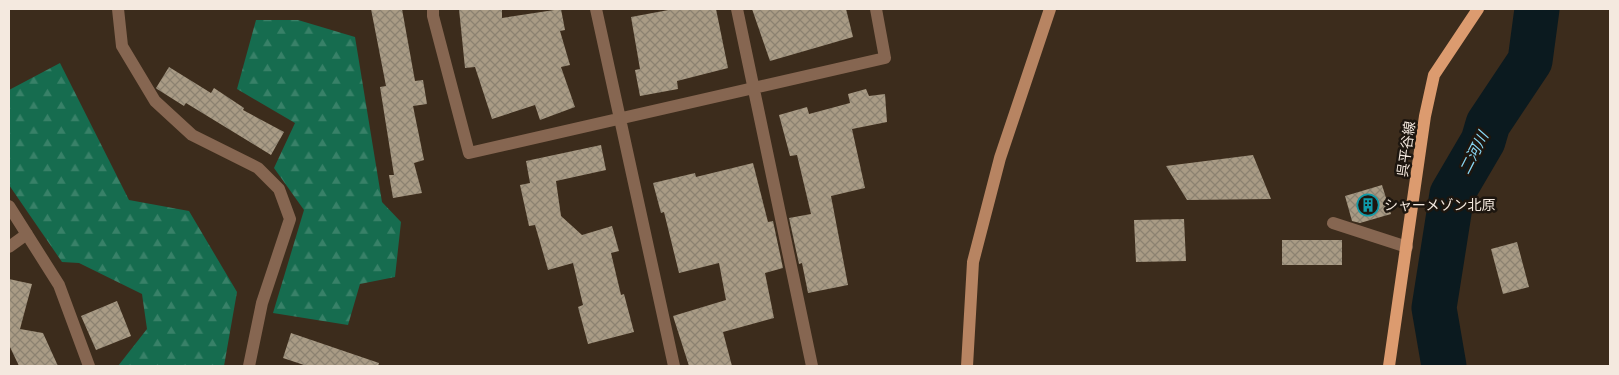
<svg xmlns="http://www.w3.org/2000/svg" width="1619" height="375" font-family="'Work Sans','Noto Sans JP',sans-serif">
<defs>
<pattern id="forest-firs" width="22" height="20" patternUnits="userSpaceOnUse" patternTransform="scale(1.25)"><rect width="22" height="20" fill="#166c4f"/><path d="M5 1l3.5 6h-7zM16 11l3.5 6h-7z" fill="#388168"/></pattern>
<pattern id="building-cross-hatch" width="8" height="8" patternUnits="userSpaceOnUse" patternTransform="scale(1.25)"><rect width="8" height="8" fill="#a99b85"/><path d="M0 0l8 8M0 8l8-8" fill="none" stroke="#8c8271"/></pattern>
</defs>
<rect width="100%" height="100%" fill="#3c2c1c"/>
<path fill="url(#forest-firs)" d="M256 20H298L355 37 382 202 401 222 395 277 360 284 348 325 273 313 304 210 274 168 295 123 237 89Z
M60 63 129 200 189 211 237 292 224 366H118L147 329 142 294 79 263 62 262 9 185V90Z"/>
<g fill="none" stroke-linecap="round" stroke-linejoin="round">
<path stroke="#0b1a1f" stroke-width="45" d="M1444 366 1434 308 1452 194 1483 141 1488 124 1530 61 1537 9"/>
</g>
<path fill="url(#building-cross-hatch)" d="M371 9H402L415 81 423 80 427 104 413 106 424 160 414 163 422 193 393 198 389 175H394L380 87 386 86Z
M459 9H502V18L561 9 565 30 560 31 570 65 561 67 575 107 540 120 535 105 492 119 475 67 465 68Z
M674 9H716L728 68 677 81 678 89 640 96 635 70 640 69 631 17Z
M752 9H846L853 37 770 61Z
M169 67 211 93 214 88 244 108 243 110 284 132 271 155 186 103 184 106 157 89 156 88Z
M866 89 869 96 885 94 887 122 852 129 865 188 831 196 848 285 808 293 802 263 799 264 789 218 811 214 797 155 790 156 779 115 807 107 809 114 850 103 848 94Z
M601 145 606 170 556 181 561 216 582 235 612 226 619 251 611 253 621 295 624 294 634 332 588 344 578 307 583 305 573 263 548 270 535 225 529 226 520 185 530 183 526 161Z
M1253 155 1271 199 1187 200 1166 166Z
M753 163 768 222 773 221 783 268 765 273 774 318 723 332 732 366H689L673 316 726 300 719 263 679 273 664 212 661 213 653 183 695 173 696 177Z
M1382 185 1391 214 1360 223 1352 221 1345 196Z
M1184 219 1186 261 1136 262 1134 220Z
M1282 240H1342V265H1282Z
M1517 242 1529 287 1503 294 1491 249Z
M9 279 32 284 20 329 43 333 58 366H19L9 345Z
M117 301 131 336 96 350 81 316Z
M291 333 379 363 378 366H307L283 358Z"/>
<g fill="none" stroke-linecap="round" stroke-linejoin="round">
<path stroke="#866651" stroke-width="12" d="M1333 223 1407 247"/>
<path stroke="#866651" stroke-width="12" d="M118 9 122 46 155 101 192 135 258 168 279 189 290 219 262 303 249 366
M433 9V16L469 153 885 58 876 9
M596 9 674 366
M737 9 812 366
M9 206 59 285 89 366
M9 247 27 234"/>
<path stroke="#b78462" stroke-width="12" d="M967 366 973 262 1000 158 1050 9"/>
<path stroke="#dc9b6f" stroke-width="12" d="M1389 366 1425 116 1434 75 1478 9"/>
</g>
<defs>
<g id="building-ring" transform="scale(1.125)"><circle r="9.5" fill="#1d160f" stroke="#0f9aa8" stroke-width="1.5"/><path d="M-4-6H4V6H1V3H-1V6H-4ZM-2.5-4.3h1.7v1.8h-1.7ZM.8-4.3h1.7v1.8H.8ZM-2.5-1h1.7V.8h-1.7ZM.8-1h1.7V.8H.8Z" fill="#0f9aa8"/></g>
</defs>
<g fill-rule="evenodd">
<use href="#building-ring" x="1368" y="205"/>
</g>
<g text-anchor="middle" stroke-width="5" stroke-linejoin="round" paint-order="stroke">
<g font-size="14" fill="#f4e9df" stroke="#1d160f">
<text transform="translate(1406 149) rotate(-82)" y="5">呉平谷線</text>
</g>
<g font-size="14" fill="#f4e9df" stroke="#1d160f" text-anchor="start">
<text x="1384" y="210">シャーメゾン北原</text>
</g>
<g font-size="15" font-style="italic" fill="#88d7f4" stroke="#1d160f">
<text transform="translate(1474 153) rotate(-63)" y="5">二河川</text>
</g>
</g>
<rect width="1619" height="375" fill="none" stroke="#f4e9df" stroke-width="20"/>
</svg>
